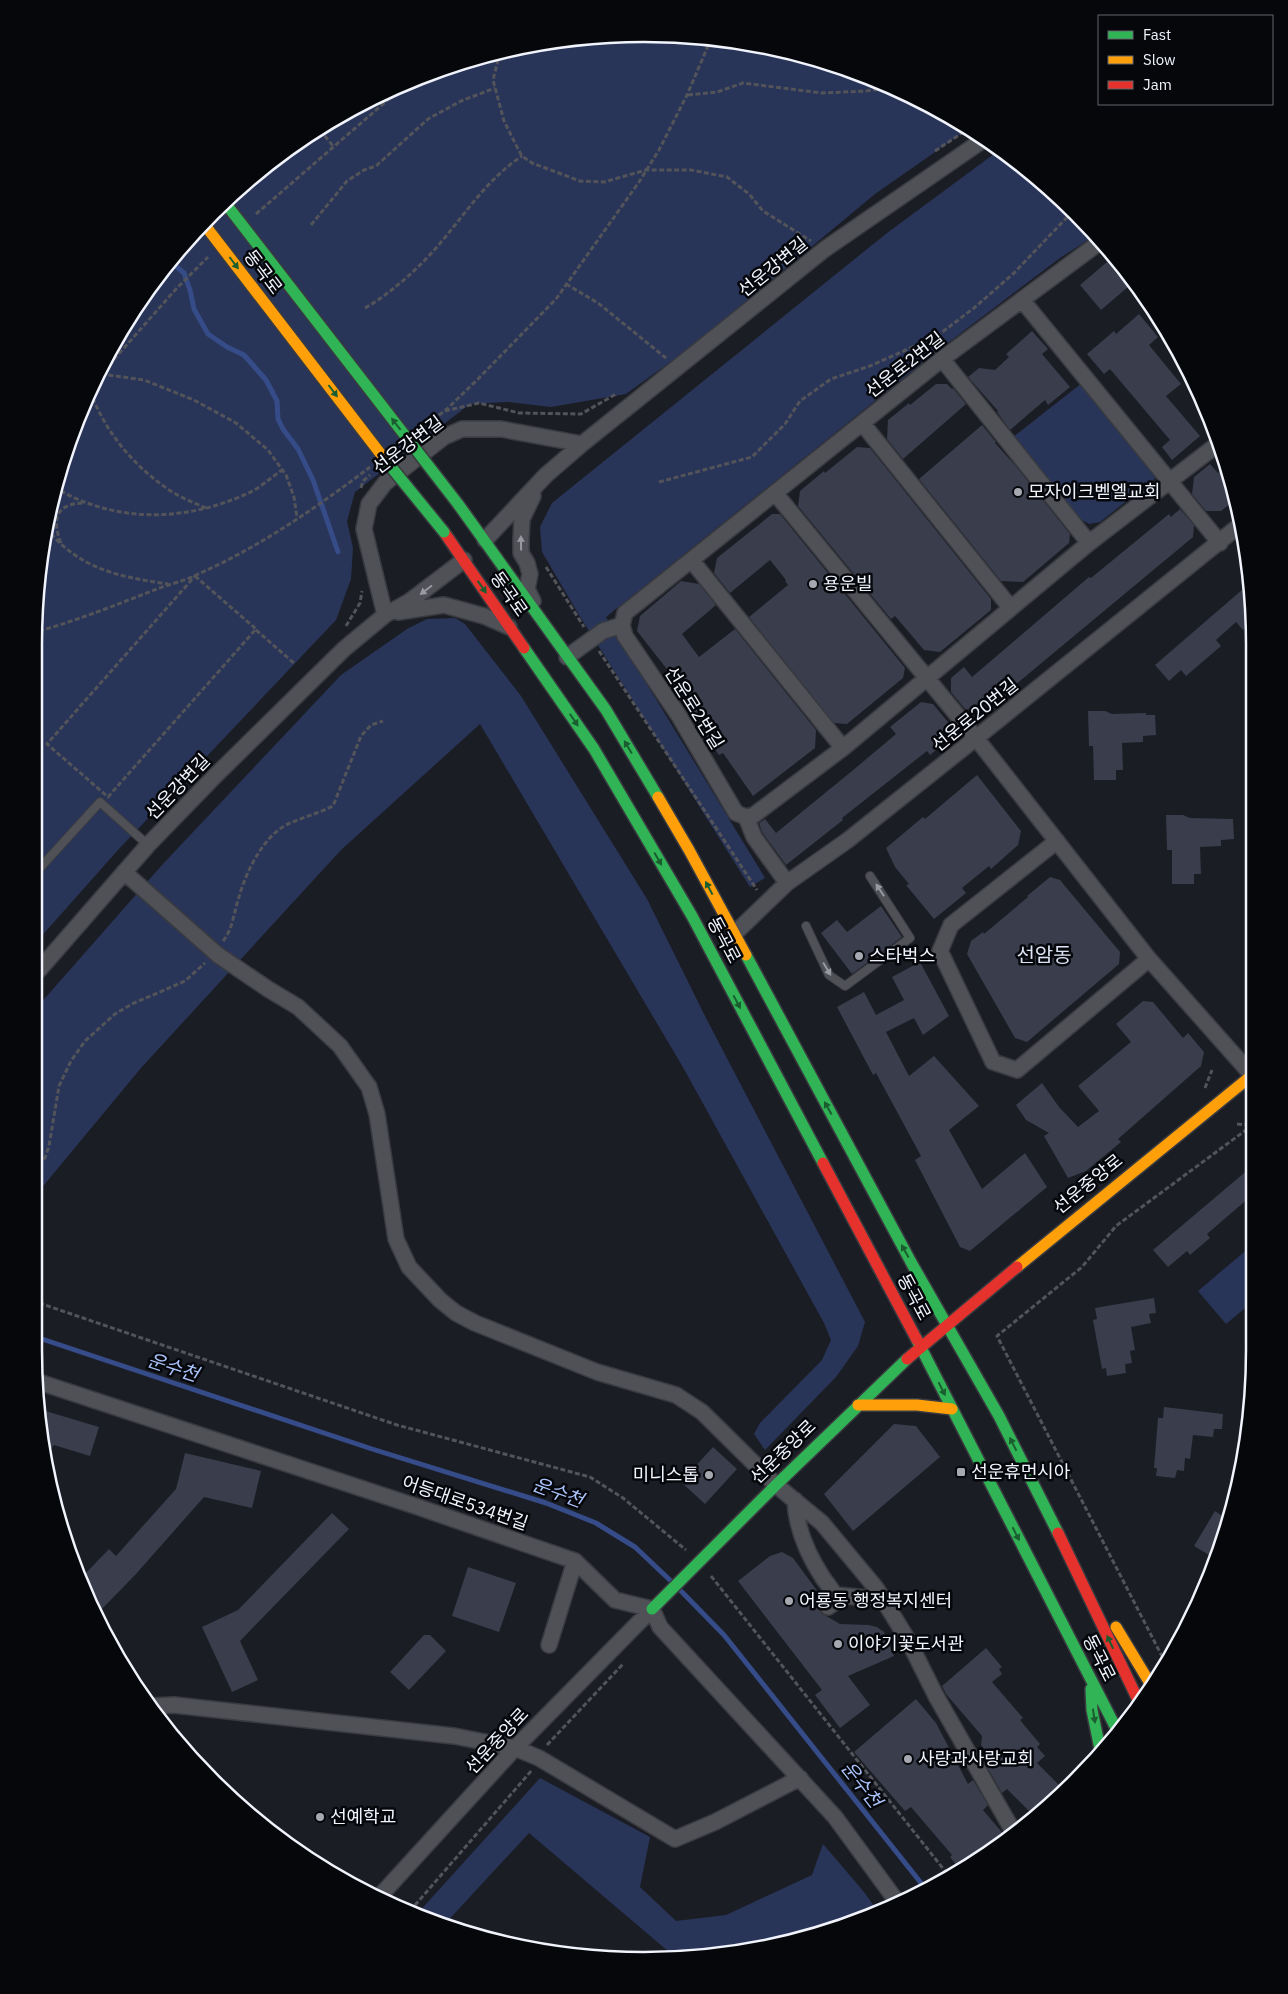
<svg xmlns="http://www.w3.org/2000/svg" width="1288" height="1994" font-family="'IBM Plex Sans','Noto Sans KR',sans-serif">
<rect width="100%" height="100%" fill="#1b1d24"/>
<path fill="#293558" d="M604 35 723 39 840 66 949 115 968 129 875 194 691 347 626 394 551 407 507 402 470 404 355 492 347 521 353 548 351 579 336 620 118 850 39 939V564L55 486 97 374 182 246 275 158 374 97 486 55Z
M998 151 1046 185 1094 236 1060 258 932 355 606 617 765 878 750 887 579 615 542 552 540 527 552 503 887 233Z
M1082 383 1157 477 1100 522 1089 524 1076 517 1013 437Z
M455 618 465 624 521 696 647 899 707 1020 865 1322 858 1346 836 1377 765 1450 754 1434 760 1423 822 1360 831 1340 824 1323 684 1069 480 724 341 850 141 1068 39 1191V1005L162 865 341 675 407 629 427 619Z
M1250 1247V1304L1226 1324 1198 1291Z
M540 1778 650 1837 640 1887 676 1921 726 1915 812 1875 823 1844 864 1892 879 1913 802 1939 723 1955 675 1957 529 1833 443 1926 417 1914Z"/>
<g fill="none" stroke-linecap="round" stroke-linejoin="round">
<path stroke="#364c88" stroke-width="5" d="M171 262 184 273 190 290 194 309 208 334 227 347 244 355 266 380 277 401 278 419 283 429 298 449 313 480 338 552
M39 1338 372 1449 546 1503 596 1523 635 1547 672 1582
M680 1590 724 1635 925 1888"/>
</g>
<path fill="#393d4c" d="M1107 262 1128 287 1101 310 1080 285Z
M1139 314 1158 337 1149 345 1181 384 1166 396 1200 436 1172 460 1162 447 1170 440 1110 369 1104 374 1087 354 1114 331 1116 334Z
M1032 331 1048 349 1042 354 1070 387 1048 405 1045 400 1010 430 997 412 998 411 968 377 979 368 995 370 1009 357 1006 354Z
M936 384H947L952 389 953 388 966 404 903 459 887 439 888 420 909 403 910 405Z
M982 425 996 442 995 443 1015 465 1070 534 1069 543 1023 582 1001 581 919 479Z
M857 447 870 448 991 599V610L940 652 924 650 895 616 891 619 798 506 800 491 824 471 825 473Z
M1210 464 1218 473 1226 466 1234 486 1236 499 1221 511H1206L1192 494 1194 477Z
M1180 509 1194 525 1193 537 984 711 965 709 951 692V678L964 667 972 677 1089 577 1091 578 1169 514 1171 517Z
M772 514H780L905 668 903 678 847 724 834 723 749 617 788 585 785 581 786 580 770 560 730 593 714 573 717 558Z
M681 581 699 584 716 605 682 634 699 657 735 629 816 730 815 748 753 796 723 753 719 755 666 676 670 673 637 631 640 616Z
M1250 583 1253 604V621L1243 630 1236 622 1216 640 1221 646 1186 676 1181 670 1169 681 1155 665Z
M921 702 933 704 957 733 930 755 927 751 842 818 843 820 786 865 762 832 759 823 765 819 776 833 852 771 896 734 890 727Z
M1088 711H1105L1112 714 1146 713V715H1155L1156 735 1143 736V742L1122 743 1123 770H1116V780H1094L1093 746H1089Z
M977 775 1021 831 1018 845 991 869 989 866 962 888 966 893 934 919 906 885 909 884 895 867 886 848 923 817 925 819Z
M1166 815H1183L1190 818 1233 819 1234 839 1221 840V846L1200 847 1201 874H1194V884H1172V850H1167Z
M1050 877 1060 880 1120 952 1119 964 1027 1042 1015 1038 967 954 971 941 983 932 984 934 1028 897 1027 896Z
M881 906 902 937 852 974 821 933 837 920 847 932Z
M920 962 949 1016 923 1035 914 1018 886 1032 909 1076 934 1056 979 1106 949 1130 982 1189 1025 1153 1047 1187 970 1251 960 1247 915 1160 921 1156 876 1073 873 1075 837 1007 864 992 876 1015 904 1000 892 977Z
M1143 1001 1153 1002 1183 1038 1188 1033 1204 1052 1201 1066 1118 1139 1121 1142 1086 1171 1068 1178 1044 1136 1049 1133 1026 1120 1016 1105 1042 1083 1059 1107 1078 1127 1099 1111 1078 1086 1131 1042 1116 1024Z
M1250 1168V1197L1207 1234 1210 1238 1190 1255 1187 1251 1168 1267 1153 1250Z
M1154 1298 1156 1313 1149 1314 1151 1323 1131 1327 1135 1350 1130 1351 1132 1363 1125 1364 1126 1373 1107 1376 1106 1368 1102 1369 1093 1320 1097 1319 1095 1308Z
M1164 1407 1223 1414 1222 1429H1214L1213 1437 1193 1435 1190 1459 1185 1458 1184 1471 1177 1470 1175 1478 1156 1476 1157 1468H1154L1158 1418H1163Z
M39 1409 99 1427 90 1456 54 1445 45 1456 39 1430Z
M894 1424 916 1426 940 1457 853 1531 824 1494Z
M713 1447 737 1469 705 1504 681 1482Z
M185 1453 261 1471 252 1508 204 1497 136 1574 99 1612 82 1577 109 1549 116 1556 176 1489Z
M1215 1511 1225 1518 1214 1558 1194 1546Z
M332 1513 349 1529 240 1641 258 1680 232 1692 202 1627 238 1610Z
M782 1552 793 1558 818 1592 813 1596 819 1605 821 1613 840 1624 869 1625 877 1627 884 1632 894 1656 848 1676 870 1705 840 1728 815 1695 822 1690 738 1581 770 1556Z
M468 1567 516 1583 499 1632 452 1616Z
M424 1635H430L446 1651 409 1690 390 1672Z
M986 1648 1002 1667 999 1669 1002 1674 992 1682 1023 1718 1020 1720 1040 1744 1037 1747 1045 1756 1037 1763 1062 1788 1032 1814 1007 1789 1002 1793 987 1767 991 1765 988 1762 992 1759 981 1745 982 1736 946 1694 942 1686Z
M916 1699 936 1723 968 1784 973 1780 988 1805 983 1810 1006 1837 983 1858 960 1870 950 1857 952 1855 911 1807 905 1811 854 1752Z"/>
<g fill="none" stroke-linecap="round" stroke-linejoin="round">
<g stroke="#393b40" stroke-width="10">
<path id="lane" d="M39 869 100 802 148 845
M806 926 829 975 845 986 910 938 870 876"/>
</g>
<g stroke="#393b40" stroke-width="18">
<path id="street" d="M1100 242 942 359 625 613 622 625 625 636 679 716 736 813 746 817 754 815 843 748 1089 543 1218 444
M1022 300 1220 543
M942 359 1089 543
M862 423 1010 607
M775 493 976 738 1149 959 1251 1074
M533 496 522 519 521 539V553L527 563 530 574 527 589 533 601
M485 540 546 475 582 444 825 249 983 140
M692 561 843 748
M398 612 444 605 484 616 509 627
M385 615 364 529 369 504 385 483 444 437 462 429H501L582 444
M567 657 603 631 622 625
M746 817 754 837 787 883
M1057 841 951 925 940 951 993 1062 1017 1070 1149 959
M124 872 218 955 268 989 298 1007 340 1046 369 1087 377 1114 396 1239 409 1267 440 1300 456 1313 475 1323 597 1372 676 1395 702 1412 776 1485 822 1523 876 1588 908 1640 936 1696 1013 1831
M733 935 787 883 848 840 976 738 1240 525
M39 970 148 845 215 776 344 649 385 615 410 601 464 560
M39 1382 418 1507 575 1561 615 1600 652 1609
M795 1500C796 1527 808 1555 823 1578 828 1585 835 1592 837 1601L828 1607
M836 1595 867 1598 880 1594
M652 1609 660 1627 835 1817 898 1903
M549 1645 575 1561
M151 1706 174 1705 454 1736 515 1748 539 1758 675 1839 715 1822 800 1778
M379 1897 515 1748 652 1609"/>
</g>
<g stroke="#393b40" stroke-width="14">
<path id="fast" d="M458 504 606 710 658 797
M524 648 594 749 692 916 823 1163
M746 955 912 1264 999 1416 1058 1533
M917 1340 1118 1732
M652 1609 776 1485 907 1359
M1091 1689 1092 1710 1101 1754"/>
</g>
<g stroke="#393b40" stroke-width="14">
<path id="slow" d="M658 797 689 850 746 955
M1017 1267 1251 1076
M858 1405H917L952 1409
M1116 1627 1151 1685"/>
</g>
<g stroke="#393b40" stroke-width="14">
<path id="jam" d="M444 532 524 648
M823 1163 917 1340
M907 1359 1017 1267
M1058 1533 1139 1702"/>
</g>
<path stroke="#53545a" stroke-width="3" stroke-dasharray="5 2.5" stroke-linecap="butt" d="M500 52 493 80 504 121 518 149 522 156 532 163 580 181 604 182 646 170H691L727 177 749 194 763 211 811 241
M688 95 717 92 743 83 822 93 866 91 887 88
M320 130 333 146
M935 151 968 129
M256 214 405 85
M311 225 347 181 364 170 376 166 428 119 461 101 495 88
M566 284 598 303 666 358
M365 308C386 296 406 279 423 262 457 228 481 183 522 156
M101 374 144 380 194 400 236 423 268 450 286 475 294 497 297 518
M94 382 176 289 208 257
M90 391C106 434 136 469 174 493 184 499 195 503 206 508
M445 411 479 403 519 413 581 414 616 394
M421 429 447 409 479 378 556 299 639 182 659 150 687 95 711 39
M659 482 752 457 785 424 800 401 831 379 870 366 937 336 974 308 1014 273 1072 212
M54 487C113 523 183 522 244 495 258 490 270 478 282 470
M361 488 363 481 370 475
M46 528C79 569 119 577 168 584
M61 543C51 518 57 503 85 503
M546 567 584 627
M195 576 256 629 108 797 47 744Z
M346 626 360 603 362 591
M256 630 295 664
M39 631C79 620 118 604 157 589 170 584 184 581 196 575 258 548 316 508 370 467
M599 651 757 890
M223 941C233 929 234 911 239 897 246 872 264 834 290 823 304 817 319 813 333 806L361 736 371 725 383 721
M1250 1039H1251
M1205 1088 1212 1070
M1237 1124 1250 1125
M39 1165 45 1158 49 1146 59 1086 71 1061 85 1041 115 1014 132 1004 185 981 205 963
M39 1303 397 1425 590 1477 623 1498 686 1550
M711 1576 949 1876
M1166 1664 997 1336 1082 1267 1116 1226 1250 1127
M547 1745 623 1664
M410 1911 532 1770"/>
<use href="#lane" stroke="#4f5156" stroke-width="8"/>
<use href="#street" stroke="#4f5156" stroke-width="15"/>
<use href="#fast" stroke="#30b455" stroke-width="11"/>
<use href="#slow" stroke="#ff9f0a" stroke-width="11"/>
<use href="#jam" stroke="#e5322d" stroke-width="11"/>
<g stroke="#393b40" stroke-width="14" stroke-linecap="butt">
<path id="fast-bridge" d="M226 204 458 504
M383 457 444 532"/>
</g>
<g stroke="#393b40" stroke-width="14" stroke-linecap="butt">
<path id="slow-bridge" d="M204 224 383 457"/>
</g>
<use href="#fast-bridge" stroke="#30b455" stroke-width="11"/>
<use href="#slow-bridge" stroke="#ff9f0a" stroke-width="11"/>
</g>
<defs><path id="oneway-solid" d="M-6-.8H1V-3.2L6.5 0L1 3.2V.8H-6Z" transform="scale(1.25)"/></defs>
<g fill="#1a5e30">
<use href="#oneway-solid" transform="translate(234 263) rotate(53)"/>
<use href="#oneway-solid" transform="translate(333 391) rotate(53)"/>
<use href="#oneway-solid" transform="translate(396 424) rotate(-128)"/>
<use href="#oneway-solid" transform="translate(482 587) rotate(55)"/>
<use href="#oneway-solid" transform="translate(574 720) rotate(56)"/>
<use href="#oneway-solid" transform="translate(628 747) rotate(-121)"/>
<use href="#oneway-solid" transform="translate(658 859) rotate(60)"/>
<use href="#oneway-solid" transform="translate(709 888) rotate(-118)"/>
<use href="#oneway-solid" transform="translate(737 1002) rotate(62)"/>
<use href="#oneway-solid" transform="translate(828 1108) rotate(-119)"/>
<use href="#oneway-solid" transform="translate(905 1251) rotate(-119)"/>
<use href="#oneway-solid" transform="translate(942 1389) rotate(63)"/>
<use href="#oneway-solid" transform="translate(1013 1444) rotate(-117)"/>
<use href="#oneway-solid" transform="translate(1016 1534) rotate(63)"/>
<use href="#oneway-solid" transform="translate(1110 1642) rotate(-115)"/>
<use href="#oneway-solid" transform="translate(1094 1716) rotate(81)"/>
</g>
<g fill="#989aa1">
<use href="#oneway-solid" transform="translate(521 543) rotate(-91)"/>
<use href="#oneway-solid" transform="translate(426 590) rotate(143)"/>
<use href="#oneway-solid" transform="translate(880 890) rotate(-123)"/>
<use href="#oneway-solid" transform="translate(827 969) rotate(59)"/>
</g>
<g fill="#a6a9b1" stroke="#05070b" stroke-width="2">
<circle cx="1018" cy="492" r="5"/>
<circle cx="813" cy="584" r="5"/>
<circle cx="859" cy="956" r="5"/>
<rect x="956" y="1467" width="10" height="10" rx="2.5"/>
<circle cx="709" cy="1475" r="5"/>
<circle cx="789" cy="1601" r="5"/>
<circle cx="838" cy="1644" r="5"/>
<circle cx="908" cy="1759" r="5"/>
<circle cx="320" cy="1817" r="5"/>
</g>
<g text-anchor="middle" stroke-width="5" stroke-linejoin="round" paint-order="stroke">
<g font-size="18" fill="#f1f4fd" stroke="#05070b">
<text transform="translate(773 267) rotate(-39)" y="6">선운강변길</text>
<text transform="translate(263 272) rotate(53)" y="6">동곡로</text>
<text transform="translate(905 365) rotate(-38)" y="6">선운로2번길</text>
<text transform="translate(408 445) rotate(-37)" y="6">선운강변길</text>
<text transform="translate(509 594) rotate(55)" y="6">동곡로</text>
<text transform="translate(694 708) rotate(58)" y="6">선운로2번길</text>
<text transform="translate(975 715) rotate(-39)" y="6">선운로20번길</text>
<text transform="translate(178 787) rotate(-46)" y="6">선운강변길</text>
<text transform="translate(724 940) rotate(62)" y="6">동곡로</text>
<text transform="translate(1088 1184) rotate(-39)" y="6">선운중앙로</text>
<text transform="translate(914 1297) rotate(62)" y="6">동곡로</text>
<text transform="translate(783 1452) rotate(-44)" y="6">선운중앙로</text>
<text transform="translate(465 1503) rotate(19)" y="6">어등대로534번길</text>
<text transform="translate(1099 1658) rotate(63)" y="6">동곡로</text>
<text transform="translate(497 1741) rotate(-47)" y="6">선운중앙로</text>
</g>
<g font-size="18" fill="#f1f4fd" stroke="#05070b" text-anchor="start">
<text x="1028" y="498">모자이크벧엘교회</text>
<text x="823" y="590">용운빌</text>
<text x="869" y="962">스타벅스</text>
<text x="971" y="1478">선운휴먼시아</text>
<text x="699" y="1481" text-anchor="end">미니스톱</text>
<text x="799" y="1607">어룡동 행정복지센터</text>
<text x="848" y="1650">이야기꽃도서관</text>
<text x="918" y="1765">사랑과사랑교회</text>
<text x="330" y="1823">선예학교</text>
</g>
<g font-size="19" font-style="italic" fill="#abc3fb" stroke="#05070b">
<text transform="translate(173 1367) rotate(18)" y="7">운수천</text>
<text transform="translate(558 1492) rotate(20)" y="7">운수천</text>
<text transform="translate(862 1784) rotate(52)" y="7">운수천</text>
</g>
<g font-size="20" fill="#dbe2f3" stroke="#05070b">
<text x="1044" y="962">선암동</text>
</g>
</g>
<path d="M0 0H1288V1994H0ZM644 42H644A602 602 0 0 1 1246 644V1350A602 602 0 0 1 644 1952H644A602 602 0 0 1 42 1350V644A602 602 0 0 1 644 42Z" fill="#05070b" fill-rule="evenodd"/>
<path fill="none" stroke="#f1f4fd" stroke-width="2.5" d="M644 42H644A602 602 0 0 1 1246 644V1350A602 602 0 0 1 644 1952H644A602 602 0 0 1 42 1350V644A602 602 0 0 1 644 42Z"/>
<rect x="1098" y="15" width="175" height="90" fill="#05070b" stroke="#63666c"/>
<rect x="1108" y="31" width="25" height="8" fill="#30b455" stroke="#63666c"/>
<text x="1143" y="40" font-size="15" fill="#f1f4fd">Fast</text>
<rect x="1108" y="56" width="25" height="8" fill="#ff9f0a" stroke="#63666c"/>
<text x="1143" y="65" font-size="15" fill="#f1f4fd">Slow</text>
<rect x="1108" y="81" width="25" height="8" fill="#e5322d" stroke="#63666c"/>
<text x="1143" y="90" font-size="15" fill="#f1f4fd">Jam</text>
</svg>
